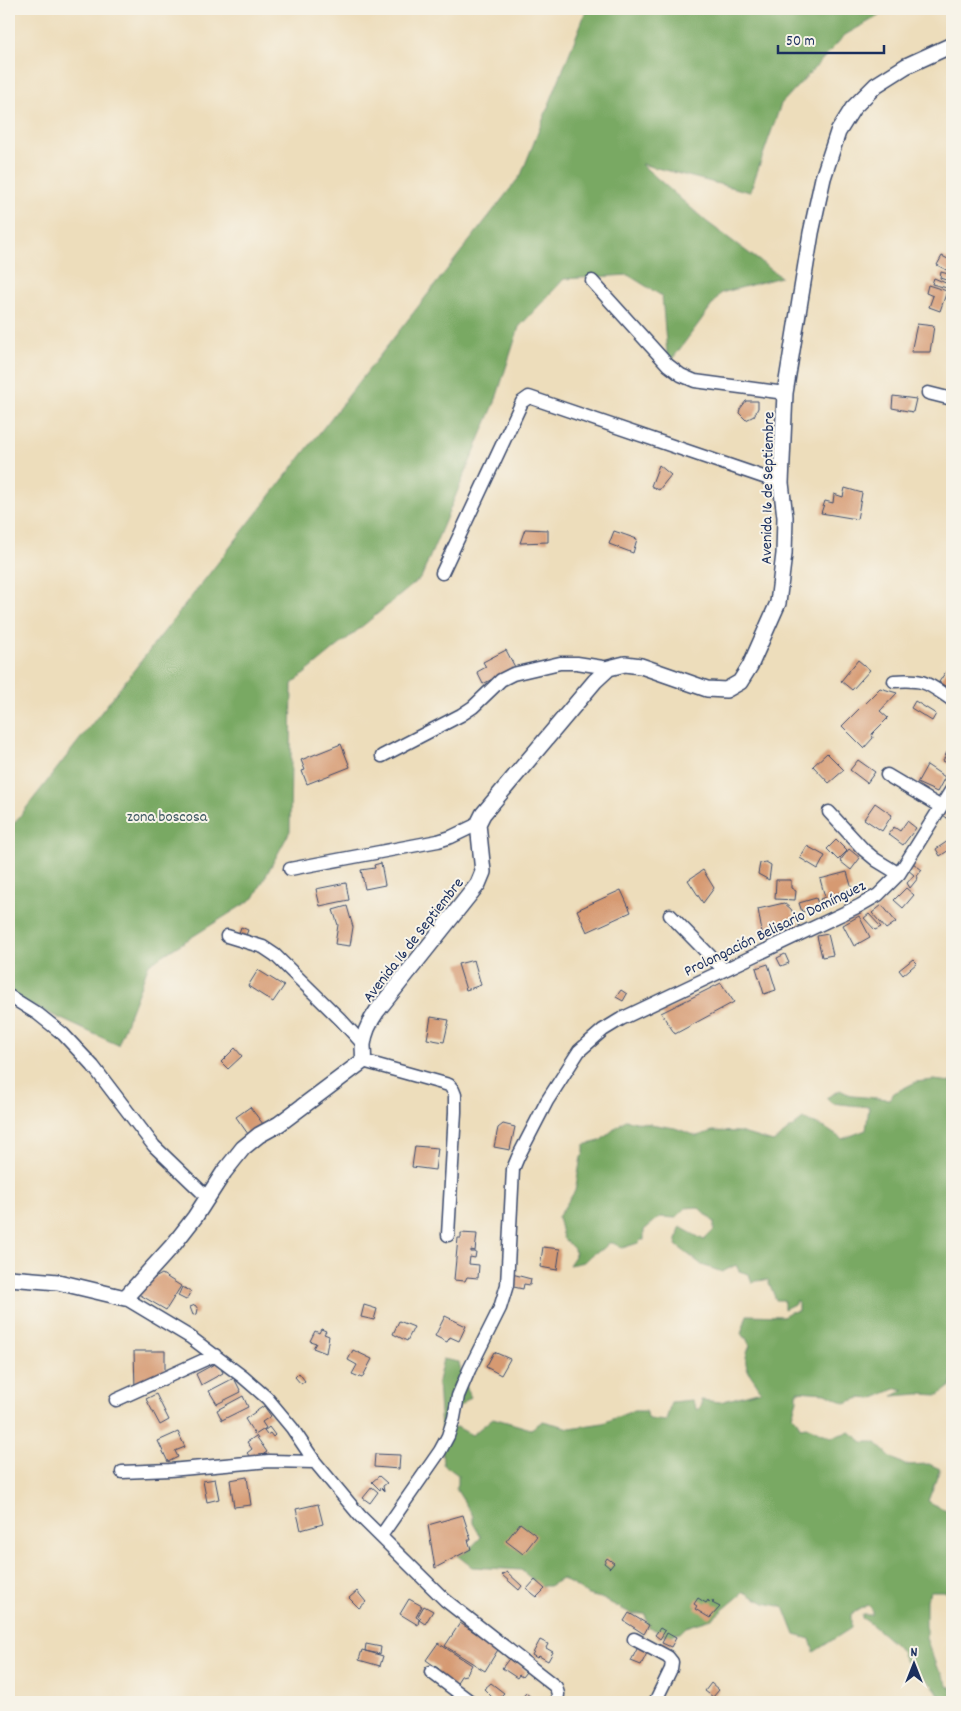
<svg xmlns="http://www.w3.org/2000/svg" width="961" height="1711" font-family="Dekko,sans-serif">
<rect width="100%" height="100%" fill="#f7f3e8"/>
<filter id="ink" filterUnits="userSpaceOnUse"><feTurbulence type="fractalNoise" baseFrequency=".02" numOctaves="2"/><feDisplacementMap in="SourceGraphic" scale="10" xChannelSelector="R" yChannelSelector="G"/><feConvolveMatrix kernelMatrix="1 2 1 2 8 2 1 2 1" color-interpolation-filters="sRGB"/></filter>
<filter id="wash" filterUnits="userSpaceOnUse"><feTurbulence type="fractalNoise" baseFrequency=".0096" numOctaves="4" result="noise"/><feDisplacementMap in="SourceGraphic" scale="20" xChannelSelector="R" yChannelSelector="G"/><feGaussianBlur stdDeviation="1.12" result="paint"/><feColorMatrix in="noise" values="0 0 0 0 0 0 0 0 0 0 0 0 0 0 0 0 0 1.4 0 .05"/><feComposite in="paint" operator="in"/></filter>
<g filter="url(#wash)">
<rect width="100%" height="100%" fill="#edddbb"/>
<path fill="#79a963" stroke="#4a6c60" d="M587 9H891L845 35 781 104 750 192 641 164 707 222 781 277 721 293 668 365 662 296 628 275 564 279 519 327 495 402 421 578 292 684 290 831 254 898 149 964 118 1045 9 995V830L521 175Z
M933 1080 952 1082V1385L939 1395 919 1394 893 1396 904 1390 897 1388 872 1399 860 1398 845 1403 826 1393 797 1391V1400L792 1416 797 1420 800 1427 806 1426 831 1437 850 1432 863 1442H875L892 1458 905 1465 929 1464 940 1469 928 1501 948 1512 952 1511V1623L949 1621 950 1595 943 1591H931L926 1599V1638L937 1668 942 1673 949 1687H952V1702H942C937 1683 919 1676 906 1662 903 1658 902 1652 898 1648 894 1643 867 1620 862 1618V1615H872V1609L868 1605 851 1614V1628L814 1652 810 1639 795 1635 784 1607 765 1603 744 1592 712 1619 686 1627 680 1633 667 1636 649 1627 645 1614H632L601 1598 588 1595 575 1586 562 1579 549 1586H540L521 1570 472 1567 458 1556 468 1551 481 1537 473 1523V1516L456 1489 458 1484V1475L443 1464 438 1381 443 1359 459 1362 463 1383 471 1397 456 1409 444 1415 449 1428 457 1427 472 1435 493 1418 531 1429 543 1421 570 1428 603 1423 632 1411H645L649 1419 666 1421 671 1402 692 1400 697 1410 702 1405 701 1400 720 1402 761 1391C752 1374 739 1367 750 1346L746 1338 741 1334 747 1315 783 1316 790 1312 798 1311V1301H795V1304L792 1305 784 1309V1300H776L768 1280 755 1281 752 1284 749 1274 739 1271 736 1265 722 1272 702 1265 676 1245 680 1227 704 1240 714 1230V1222L698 1207 685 1208 676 1218 660 1217 644 1230V1240H641L638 1243 622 1248 613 1243H609L603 1249 591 1255 584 1262 569 1265 575 1256 574 1249 563 1238 558 1217 575 1191 581 1157 584 1154V1145L600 1141 625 1120 675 1128 697 1136 713 1131 739 1132 773 1142 803 1119 825 1128 842 1139 866 1130 869 1107 831 1103 826 1098 840 1090 852 1096 889 1099 894 1093 916 1082Z"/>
<g id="blocks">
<path fill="#d69a72" d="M942 256 952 261V273L937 265Z
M941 272 952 275V282L940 278Z
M934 278 948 284 947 288 932 284Z
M928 285 947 291 940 311 929 307 933 296 926 293Z
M917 324 934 326 930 352H911Z
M893 396 916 399 913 412 892 408Z
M746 401H758V408L754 416 746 420 739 413 740 409Z
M659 465 671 475 659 490 651 486Z
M845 488 862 493 857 519 821 513 825 501 833 503 834 494 843 497Z
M525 529 548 530V542L520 543Z
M614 531 637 539 633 553 609 544Z
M506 650 515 667 483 684 477 672 486 667 483 662Z
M858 660 870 670 852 690 841 681Z
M947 670 952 673 951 690 939 682Z
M880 688 897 693 880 711 888 718 872 734 873 738 864 748 842 726Z
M915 701 936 714 932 721 911 708Z
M341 744 350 767 307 784 302 771 305 770 301 760Z
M947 752 952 755V759L949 764 943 761Z
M827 753 844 770 829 783 813 766Z
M858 760 875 772 867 783 850 770Z
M927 765 945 777 937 792 917 783Z
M875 803 892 815 882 831 864 819Z
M952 803V827L949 825 951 821 943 815Z
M907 821 916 828 903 845 888 834 894 827 900 831Z
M836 840 847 851 838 860 827 849Z
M948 841 952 848 940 856 936 849Z
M807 846 825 856 818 869 800 858Z
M849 849 860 858 851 870 840 861Z
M766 862 771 865 769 880 758 874 760 863Z
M381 863 385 885 365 889 361 870 375 868 374 865Z
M913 863 922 870 917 876 918 878 910 888 907 883 914 875 908 870Z
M703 870 714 888 703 903 688 880Z
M847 872 852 889 838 893 840 900 822 905 820 899 825 897 820 879Z
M776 880H791V888L796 891 795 900 775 899Z
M346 883 349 900 320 906 316 889Z
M906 888 914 895 903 908 894 900Z
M621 890 631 912 587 932 577 910Z
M816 898 819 906 802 912 799 903Z
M784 903 791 909 800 927 763 938 758 909Z
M882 905 896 922 886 929 872 913Z
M347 906 353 927 350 946 335 944 338 925 333 910Z
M869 914 881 927 875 930 864 918Z
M859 916 870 937 854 946 843 925Z
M241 927 248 930 245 938 238 936Z
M828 934 833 955 822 957 817 936Z
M785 954 789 963 781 966 777 958Z
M913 959 917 963 903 975 899 970Z
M474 960 481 985 466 990 458 964Z
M768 964 776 990 764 994 756 968Z
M258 970 284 986 273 1002 248 986Z
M721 983 734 1002 675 1034 661 1013Z
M621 990 627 994 623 1001 616 997Z
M431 1017 449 1020 444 1042 427 1039Z
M235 1048 242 1056 228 1069 221 1062Z
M250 1107 263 1124 248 1134 236 1117Z
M503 1124 515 1127 510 1150 494 1147 498 1128Z
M415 1146 438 1148 435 1170 412 1167Z
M461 1233 477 1234 475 1251 471 1250V1252H476L475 1258 470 1257 469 1264 479 1265 478 1278 467 1277 465 1281 454 1280 458 1238H461Z
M543 1247 560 1249 557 1270 540 1267Z
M162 1274 181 1286 166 1310 135 1292 146 1286 144 1284Z
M512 1274 531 1279 530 1285 524 1284 523 1289 509 1286Z
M182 1287 191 1291 186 1300 178 1296Z
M195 1305 198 1309 197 1314 193 1315 190 1307Z
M364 1305 377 1309 374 1320 361 1317Z
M445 1316 466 1326 459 1341 450 1337 447 1342 435 1336Z
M399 1321 414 1327 407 1341 393 1334Z
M321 1329 326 1331 324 1334 329 1336 326 1353 313 1348 316 1343 310 1341 315 1331 319 1333Z
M353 1350 372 1359 362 1378 352 1374 357 1365 348 1360Z
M134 1351H165V1375L135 1389Z
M494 1352 510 1359 501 1375 486 1367Z
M218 1362 223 1373 201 1385 196 1374Z
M299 1373 305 1381 301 1384 295 1377Z
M234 1378 241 1392 217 1404 209 1391Z
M156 1394 169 1420 160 1425 146 1399Z
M243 1396 248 1407 222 1420 217 1410Z
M264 1406 271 1416 262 1422 266 1428 255 1435 245 1419Z
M269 1427 275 1435 273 1437 270 1433 267 1435 264 1431Z
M178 1432 185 1447 175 1451 178 1457 168 1462 158 1441Z
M256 1436 267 1452 253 1461 247 1453 252 1449 247 1442Z
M375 1454 400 1455 399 1469 374 1467Z
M379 1476 387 1483 383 1486 384 1491 381 1488 380 1490 372 1482Z
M247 1477 251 1505 234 1507 230 1480Z
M215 1479 219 1499 207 1502 203 1481Z
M372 1487 378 1492 370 1503 363 1498Z
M318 1504 323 1524 301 1530 296 1509Z
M463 1515 471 1540H468L471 1549 435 1568 428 1525Z
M520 1523 537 1536 523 1554 506 1541Z
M607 1558 614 1563 610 1568 604 1563Z
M507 1572 522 1586 519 1590 502 1575Z
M535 1580 545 1589 537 1597 527 1589Z
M357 1591 366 1602 359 1608 349 1598Z
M698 1598 706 1603 708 1600 709 1602 712 1601 714 1602 712 1603 720 1607 710 1618 695 1609 697 1606 694 1604Z
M409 1599 422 1606 416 1617 419 1619 418 1625 400 1614Z
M424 1606 433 1611 425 1624 419 1620 421 1618 418 1616Z
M629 1613 649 1625 644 1634 624 1621Z
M460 1623 499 1648 485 1671 445 1646Z
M660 1628 665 1631 660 1639 655 1635Z
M667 1633 676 1638 671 1647 662 1643Z
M540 1640 548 1644 546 1648 553 1652 548 1661 539 1656 537 1658 532 1655Z
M438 1643 472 1665 466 1675 461 1676 454 1687 436 1674 439 1669 426 1660Z
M366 1644 381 1647 380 1654 365 1651Z
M639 1645 649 1649 641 1665 631 1661Z
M362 1650 383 1656 380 1666 359 1660Z
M511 1656 526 1672 522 1677 519 1675 517 1678 502 1668Z
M491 1683 504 1693 496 1701 484 1689Z
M711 1683 719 1690 713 1697 705 1691Z
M526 1693 537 1702H518Z"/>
</g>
</g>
<g filter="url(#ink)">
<use href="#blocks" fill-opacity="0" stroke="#3a496c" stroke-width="1"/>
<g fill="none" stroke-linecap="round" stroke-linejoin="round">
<g stroke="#3a496c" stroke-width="15">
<path id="minor" d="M592 281 668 365 681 375 695 381 785 393
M928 393 952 399
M442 573 522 402 529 397 781 483
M894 681C926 679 927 683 952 700
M382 756 461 715 473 707 501 680 513 674 560 663H577L609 668
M887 775 941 807
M829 812 864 850 876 860 899 874
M290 869 438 841 451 837 478 824
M670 915 724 970
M227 936 263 947 275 955 341 1020 363 1044
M9 996 38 1014 63 1034 93 1066 154 1146 207 1197
M363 1061 449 1085 453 1090 455 1095V1112L448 1235
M125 1298 190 1337 243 1377 267 1398 292 1428 315 1462 360 1516 445 1600 556 1687 558 1694 557 1702
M116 1400 215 1355
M122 1472 170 1470 269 1461 315 1462
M381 1536 440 1451 448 1436 454 1418 458 1396 469 1370 500 1308 507 1285 513 1169 518 1157 547 1101 579 1051 603 1030 621 1019 859 906 878 895 899 874 952 789
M634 1639 668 1657 672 1662 671 1669 655 1702
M431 1672 471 1702"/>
</g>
<g stroke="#3a496c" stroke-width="18">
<path id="tertiary" d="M9 1278 58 1282 125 1298 174 1244 195 1217 224 1172 243 1148 259 1135 279 1124 363 1061C364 1055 363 1051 363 1045 364 1033 370 1021 377 1011L478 884 483 872 478 824 483 814 595 681 609 668 625 664 641 666 707 689 726 690 740 682 750 666 778 603 784 554 785 517 781 483 785 393 811 233 823 178 838 132 853 108 876 85 906 66 952 45"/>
</g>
<use href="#minor" stroke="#fff" stroke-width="12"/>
<use href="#tertiary" stroke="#fff" stroke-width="15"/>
</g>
</g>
<g text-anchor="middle" stroke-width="4" stroke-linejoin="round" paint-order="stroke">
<g font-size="16" fill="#1b2f5e" stroke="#f7f3e8">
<text transform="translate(766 488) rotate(-89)" y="6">Avenida 16 de Septiembre</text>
<text transform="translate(774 927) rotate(-26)" y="6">Prolongación Belisario Domínguez</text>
<text transform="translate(412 939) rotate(-52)" y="6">Avenida 16 de Septiembre</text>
</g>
<g font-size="16" fill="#405b64" stroke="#f7f3e8">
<text x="167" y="821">zona boscosa</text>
</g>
</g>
<rect width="961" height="1711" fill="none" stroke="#f7f3e8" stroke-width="30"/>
<g transform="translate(914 1664)" stroke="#f7f3e8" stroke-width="4" paint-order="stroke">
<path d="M0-4L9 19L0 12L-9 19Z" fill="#1b2f5e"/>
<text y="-8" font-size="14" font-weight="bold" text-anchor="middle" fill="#1b2f5e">N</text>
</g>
<path d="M778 45v8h106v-8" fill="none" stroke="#1b2f5e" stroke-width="2.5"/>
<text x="786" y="45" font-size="15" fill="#1b2f5e" stroke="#f7f3e8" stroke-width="4" paint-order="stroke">50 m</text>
</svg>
